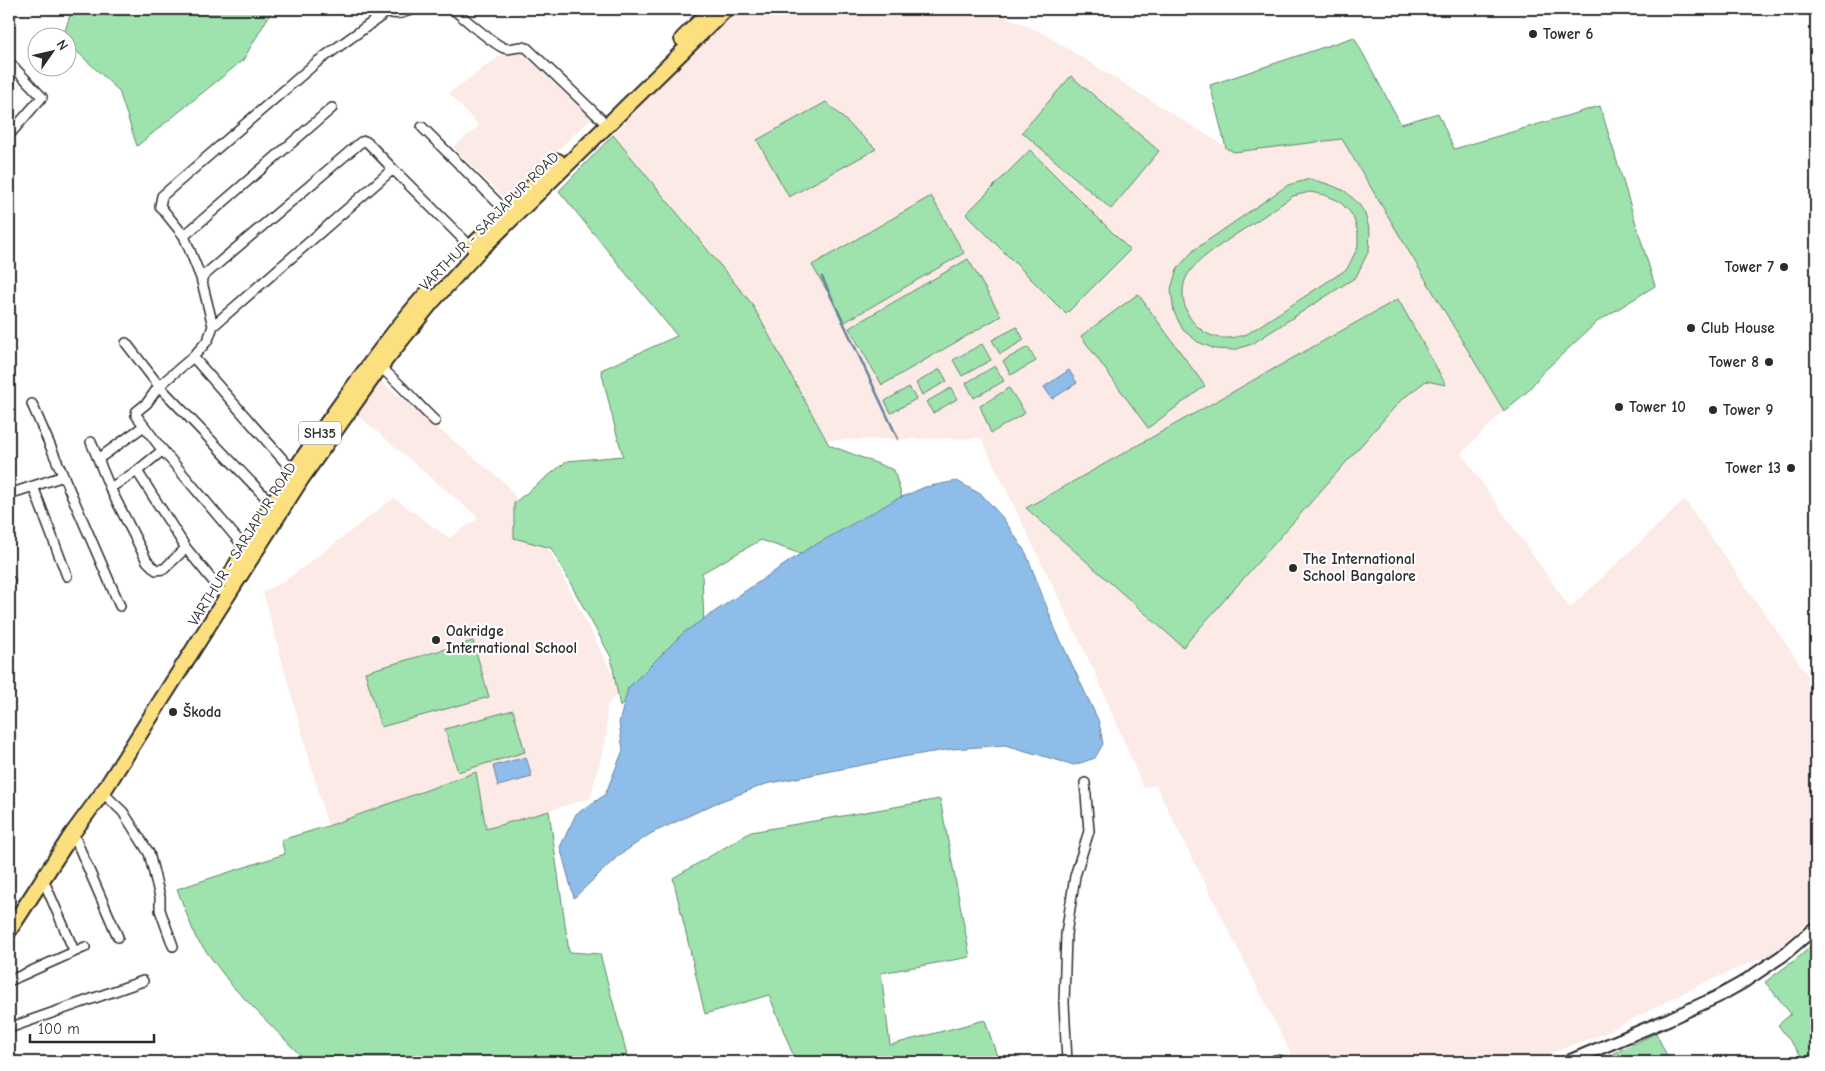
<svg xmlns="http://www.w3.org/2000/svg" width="1825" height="1071" font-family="'Comic Neue',sans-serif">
<rect width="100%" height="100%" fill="#fff"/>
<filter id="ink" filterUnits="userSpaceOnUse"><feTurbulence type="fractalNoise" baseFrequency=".02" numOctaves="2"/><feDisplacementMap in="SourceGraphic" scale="10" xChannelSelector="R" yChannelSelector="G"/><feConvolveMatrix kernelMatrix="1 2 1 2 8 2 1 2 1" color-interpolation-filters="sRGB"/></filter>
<g filter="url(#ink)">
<path fill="#fbeae6" d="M735 9H988L1039 31 1234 152 1342 138 1504 411 1461 453 1570 608 1685 500 1816 687V915L1771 954 1697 986 1603 1034 1551 1053 1538 1062H1295L1156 786 1143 787 1098 679 981 438 827 440 752 304 613 135 700 41Z
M514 46 592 118 505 199 453 147 479 126 449 93Z
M378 379 506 484 544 539 620 689 607 705 606 740 590 798 486 830 476 772 328 826 263 592 285 581 394 498 449 538 479 518 356 414Z"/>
<path fill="#9ee2ad" stroke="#64866c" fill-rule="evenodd" d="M72 9H273L243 60 137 146 119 91 68 43V38L63 37Z
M1354 37 1401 124 1438 113 1454 149 1600 106 1655 286 1597 322 1542 373 1527 392 1504 411 1342 139 1234 152 1226 148 1210 85Z
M1071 76 1159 151 1111 209 1022 132Z
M826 102 876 149 789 197 757 140Z
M613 135 752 304 829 445 894 470 906 511 838 567 761 540 702 573 704 625 620 707 611 657 551 548 514 538V503L567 461 623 456 615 428 601 370 677 336 559 191Z
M1030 150 1130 250 1066 314 966 214Z
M1310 179 1328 184 1345 191 1359 204 1365 214 1370 232 1369 250 1356 277 1252 344 1234 350 1215 349 1198 342 1183 330 1174 312 1171 289 1177 269 1194 250 1288 185ZM1310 192 1325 195 1339 201 1350 212 1354 219 1358 233V247L1347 269 1247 334C1228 340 1213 341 1197 326 1184 315 1178 290 1188 274 1199 258 1217 248 1232 237 1252 224 1273 210 1293 196Z
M931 196 964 253 845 322 812 265Z
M968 259 1001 316 882 385 849 328Z
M1138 294 1205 386 1148 428 1081 336Z
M1398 299 1446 385 1426 381 1401 400 1183 647 1026 508Z
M1017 327 1024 340 1000 354 992 340Z
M982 344 991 360 962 376 953 360Z
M1028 347 1036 361 1011 375 1003 361Z
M995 366 1004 381 974 398 966 383Z
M940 369 947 381 922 395 916 383Z
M909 387 916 399 891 413 885 401Z
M951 388 957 399 933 413 926 402Z
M1009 388 1025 413 991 433 980 406Z
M473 641 489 697 381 727 365 672Z
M513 710 525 752 458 772 445 729Z
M476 772 486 829 549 811 569 952 600 954 629 1062H307L233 987 196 938 177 889 285 854 281 840 328 826Z
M940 799 970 957 881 973 890 1045 985 1020 999 1062H796L769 995 705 1014 673 878 751 832Z
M1816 942V1062H1806L1778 1025 1791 1014 1765 982 1799 957Z
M1656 1033 1670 1062H1614L1611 1055Z"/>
<path fill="#8fbde9" stroke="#67839d" d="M1069 370 1077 383 1052 399 1044 387Z
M957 481 982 495 1003 518 1026 553 1056 631 1099 722 1103 744 1095 758 1074 765 1005 745 952 749 902 757 766 784 716 803 650 834 618 856 574 898 560 847 576 814 605 795 623 750 619 723 628 688 683 633 806 550 895 500 925 487Z
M526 757 532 777 498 786 493 766Z"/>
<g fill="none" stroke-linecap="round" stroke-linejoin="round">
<path stroke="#67839d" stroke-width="2.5" d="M822 277 898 439"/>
<g stroke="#2b2b2b" stroke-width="12">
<path id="minor" d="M384 9C394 17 402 13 414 9
M453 9C464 18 493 44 504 48 513 51 518 44 527 48L601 119
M9 62 42 97 9 135
M422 127 506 211
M393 169 474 250
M184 236 332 108
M201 278 361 142 365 141 368 143 393 169 213 326
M126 343 159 386 272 504
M193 357 208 340 213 326 201 278 184 236 160 206 162 196 317 62 391 9
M376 364C398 380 415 402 435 421
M32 404 120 606
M91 442 110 488 147 561 156 570 164 569 186 548 222 592
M98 459 144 426
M137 471 163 450
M33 486 67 576
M110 488 137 471 186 548
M9 494 64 476
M245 548 160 447 136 415V412L147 403 159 386 193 357 293 471
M9 581H10
M100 790 123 812 149 853 160 897V910L173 946
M72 831 118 937
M43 879 72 946
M9 981 85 947
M9 1028 143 981
M1275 1060 1285 1062
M1067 1062 1064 1003 1066 934 1075 876 1089 831 1085 783"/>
</g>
<g stroke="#2b2b2b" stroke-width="15">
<path id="tertiary" d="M1567 1062 1669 1019 1717 997 1742 983 1782 956 1816 927"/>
</g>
<g stroke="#2b2b2b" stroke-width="18">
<path id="primary" d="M682 39 712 9
M472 246 558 161
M228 580C259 521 296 466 335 412 364 372 393 331 426 294
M9 931 72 834 103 792 302 478 380 367 432 302 477 253 726 9"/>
</g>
<use href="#minor" stroke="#fff" stroke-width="9"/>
<use href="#tertiary" stroke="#fff" stroke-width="11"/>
<use href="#primary" stroke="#fce080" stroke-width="14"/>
</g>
</g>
<g fill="#2b2b2b" stroke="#fff" stroke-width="2">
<circle cx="1533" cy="34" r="5"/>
<circle cx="1784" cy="267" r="5"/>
<circle cx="1691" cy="328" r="5"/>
<circle cx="1769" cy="362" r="5"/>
<circle cx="1619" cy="407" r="5"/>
<circle cx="1713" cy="410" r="5"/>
<circle cx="1791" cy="468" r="5"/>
<circle cx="1293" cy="568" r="5"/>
<circle cx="436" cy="640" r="5"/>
<circle cx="173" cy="712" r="5"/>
</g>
<g text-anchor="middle" stroke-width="4.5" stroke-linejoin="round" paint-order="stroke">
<rect fill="#fff" stroke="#6b6b6b" stroke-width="1" x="299" y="421.5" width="42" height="23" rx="4"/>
<g font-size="14" font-weight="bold" fill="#2b2b2b">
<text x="320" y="438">SH35</text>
</g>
<g font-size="15" font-weight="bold" fill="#2b2b2b" stroke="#fff" text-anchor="start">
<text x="1543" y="39">Tower 6</text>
<text x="1774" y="272" text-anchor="end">Tower 7</text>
<text x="1701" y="333">Club House</text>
<text x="1759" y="367" text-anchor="end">Tower 8</text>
<text x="1629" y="412">Tower 10</text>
<text x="1723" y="415">Tower 9</text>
<text x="1781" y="473" text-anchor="end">Tower 13</text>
<text x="1303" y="564">The International<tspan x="1303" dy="17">School Bangalore</tspan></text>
<text x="446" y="636">Oakridge<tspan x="446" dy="17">International School</tspan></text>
<text x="183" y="717">Škoda</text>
</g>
<g font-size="15" fill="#2b2b2b" stroke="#fff">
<text transform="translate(489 221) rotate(-45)" y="5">VARTHUR - SARJAPUR ROAD</text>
<text transform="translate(242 544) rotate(-58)" y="5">VARTHUR - SARJAPUR ROAD</text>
</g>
</g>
<rect width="1825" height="1071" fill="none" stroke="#fff" stroke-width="30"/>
<rect x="15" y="15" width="1795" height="1041" fill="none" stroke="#2b2b2b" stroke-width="2" filter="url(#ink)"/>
<g transform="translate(52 52) rotate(56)"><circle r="24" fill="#ffffff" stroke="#aaaaaa"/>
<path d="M0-4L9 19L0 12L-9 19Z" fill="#2b2b2b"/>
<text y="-8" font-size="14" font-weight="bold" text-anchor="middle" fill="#2b2b2b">N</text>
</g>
<path d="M30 1034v8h124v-8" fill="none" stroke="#2b2b2b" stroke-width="2.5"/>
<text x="38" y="1034" font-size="15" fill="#2b2b2b" stroke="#ffffff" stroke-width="4" paint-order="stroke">100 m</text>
</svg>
